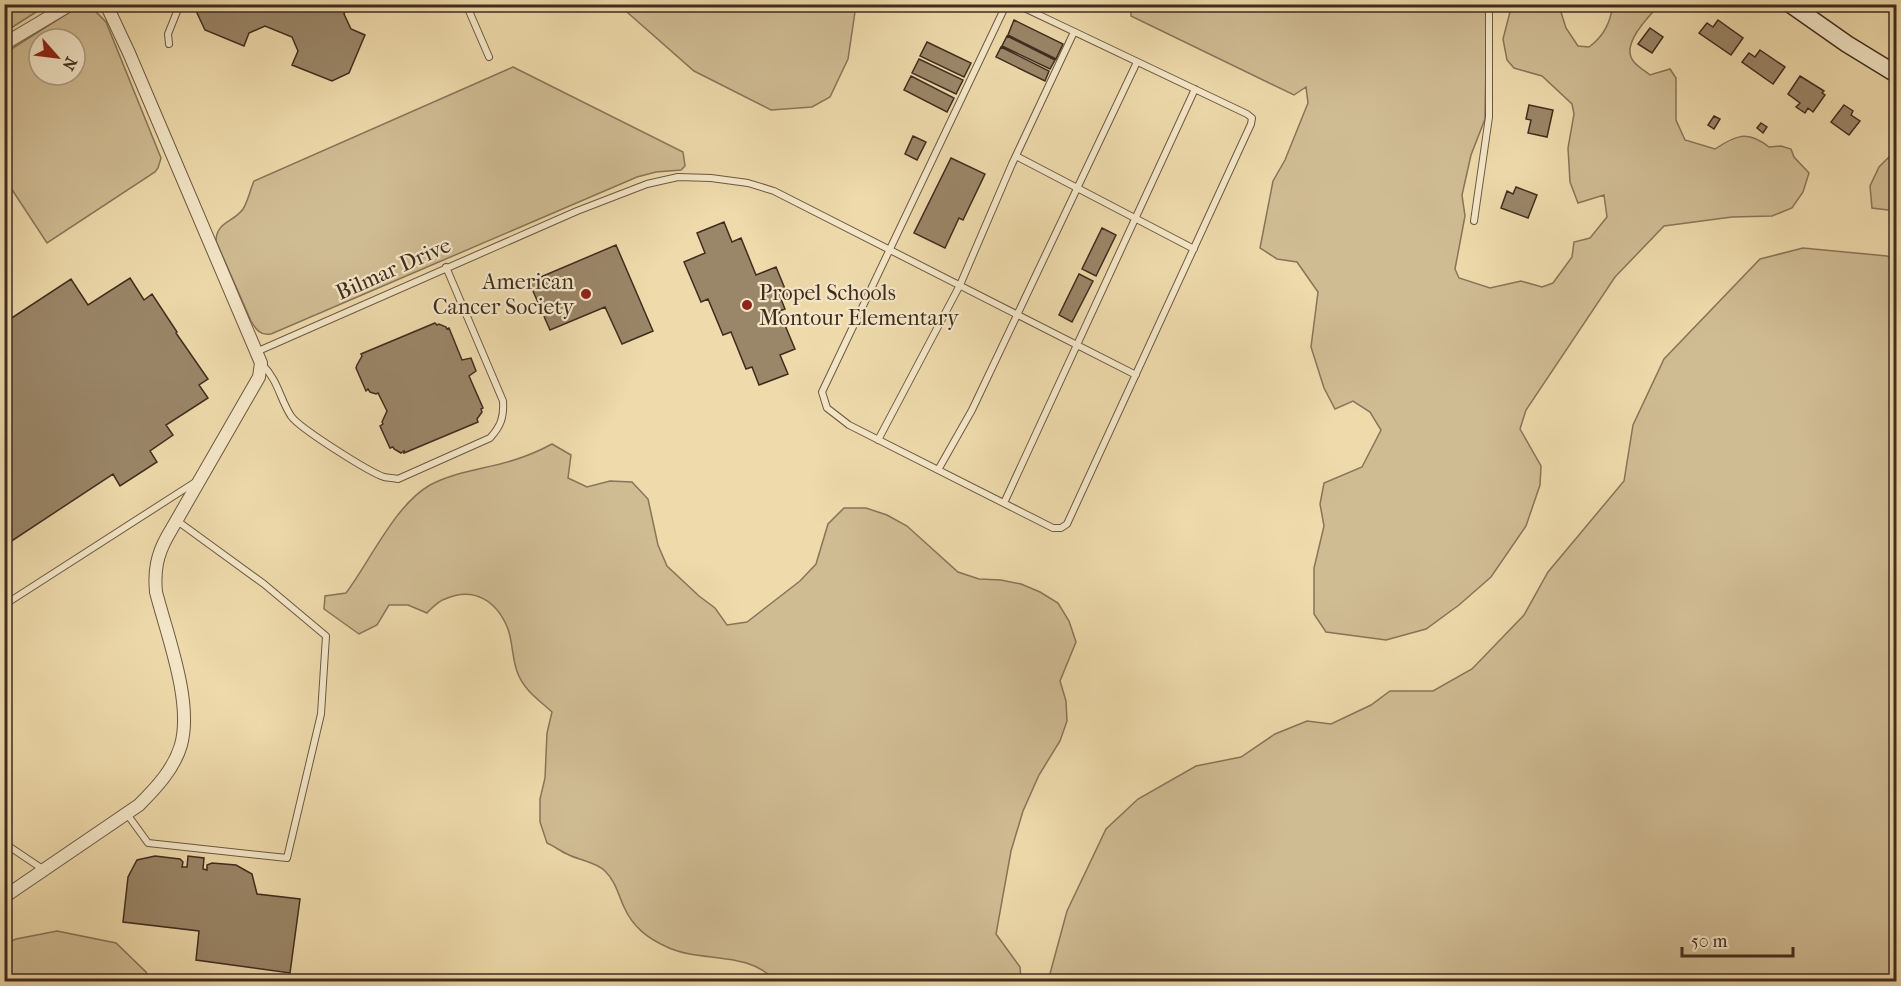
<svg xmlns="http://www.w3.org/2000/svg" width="1901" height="986" font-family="'IM FELL French Canon',serif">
<rect width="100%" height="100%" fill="#eedaab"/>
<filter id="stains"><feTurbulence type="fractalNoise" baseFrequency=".00333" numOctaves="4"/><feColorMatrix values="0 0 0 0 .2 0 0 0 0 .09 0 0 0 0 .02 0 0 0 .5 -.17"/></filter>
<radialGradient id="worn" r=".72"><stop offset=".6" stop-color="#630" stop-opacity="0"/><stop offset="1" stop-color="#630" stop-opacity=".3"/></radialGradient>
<path fill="#d0bc93" stroke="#887459" stroke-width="1.5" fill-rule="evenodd" d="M5 4H47V5L5 32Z
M619 5H856L848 59 830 97 812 107 771 110 694 71Z
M1131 5H1485L1487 8 1485 119 1471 155 1462 195 1465 216 1455 269 1459 278 1490 288 1521 281 1542 287 1553 283 1572 257 1574 242 1590 238 1607 217 1604 195 1578 203 1570 182 1568 148 1574 114 1572 104 1542 76 1514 68 1507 60 1503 39 1511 8 1517 5H1555L1560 9 1566 28 1578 46 1589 47C1604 36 1610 23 1613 5H1659C1649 17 1619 45 1634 62 1638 67 1645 71 1650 75L1670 69 1676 78V120L1685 140 1715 149C1736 135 1748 130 1769 147L1781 146 1791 149 1794 157 1809 173 1803 192 1792 208 1772 216 1732 217 1664 226 1615 277 1526 410 1520 429 1541 466 1540 485 1526 526 1491 577 1459 605 1426 629 1386 640 1326 632 1314 614V568L1324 526 1320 504 1324 483 1362 467 1381 430 1370 412 1353 401 1335 409 1324 388 1311 347 1318 292 1297 262 1277 259 1260 248 1273 181 1285 160 1308 103 1306 87 1294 95 1131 16Z
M85 7 94 10 106 22 161 158 158 168 155 172 47 243 5 179V53L76 8ZM39 39H75V75H39Z
M513 67 683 152 685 166 681 170 656 172 637 177 271 334C261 336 256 330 251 321L216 241C216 222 234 222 243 209 248 201 250 190 254 181Z
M1896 150V211L1872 208 1870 186 1879 167Z
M1803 248 1887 256 1896 261V981H1048L1067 911 1106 829 1138 799 1196 766 1241 757 1275 734 1307 721 1331 724 1371 705 1390 691H1433L1472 669 1524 615 1548 572 1624 481 1633 425 1664 359 1760 259Z
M552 444 571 455 568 478 587 487 610 481 632 482 648 499 658 545 667 566 699 596 715 608 727 625 747 622 800 581 816 564 828 524 844 508H866L887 515 907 526 958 572 979 579 1001 580 1021 584 1040 592 1058 603 1069 621 1076 642 1060 681 1066 701 1067 721 1060 741 1039 775 1023 811 1011 851 996 934 1020 967 1021 981H775C749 950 700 963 667 947 647 938 633 927 624 907 618 894 616 882 605 871 596 862 578 860 567 854 560 851 554 846 547 843L540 822V799L545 778 547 733 552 712C539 700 525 691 518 674 512 660 513 643 508 629 497 601 474 586 445 599 438 601 432 608 427 613L408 605H389L377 625 359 634 324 609 325 596 346 593C370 561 395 505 430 485 456 471 486 469 514 460 527 456 539 451 552 444Z
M57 931 116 943 146 972 150 981H5V944L16 939Z"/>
<path fill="#9a8668" stroke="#402c1f" stroke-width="1.5" d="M201 4H348L344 14 351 29 365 35 349 73 332 81 292 65 298 51 292 37 265 26 249 33 244 46 205 30 197 13Z
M1014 20 1063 44 1056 59 1008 35Z
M1718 20 1743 38 1731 55 1699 33 1707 23 1713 27Z
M1650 28 1663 37 1652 53 1638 44Z
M1007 36 1055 60 1050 69 1002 46Z
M927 42 971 63 964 77 920 56Z
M1001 47 1049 71 1045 81 996 57Z
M1760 50 1785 67 1773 84 1742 62 1749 53 1755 57Z
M919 59 963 80 956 94 912 73Z
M911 76 954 98 947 112 904 90Z
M1800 76 1824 91 1822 93 1825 95 1813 112 1808 108 1805 113 1796 107 1800 103 1788 94Z
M1529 105 1553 110 1547 137 1528 133 1531 120 1526 119Z
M1844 105 1853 111 1851 115 1860 121 1849 135 1831 122Z
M1714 116 1720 119 1714 129 1708 125Z
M1761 123 1767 127 1763 133 1757 128Z
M913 136 926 142 917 160 905 154Z
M951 158 985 174 963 220 959 218 945 248 914 233Z
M1516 187 1537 195 1528 218 1501 208 1507 191 1513 194Z
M724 222 732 242 741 238 756 275 776 267 788 296 781 299 785 309 779 311 795 349 780 355 788 374 759 385 752 367 746 369 731 332 723 335 708 299 701 302 684 262 705 253 697 233Z
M1102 228 1116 235 1096 276 1082 269Z
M616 245 653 331 622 344 605 307 550 330 529 282Z
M1079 274 1093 281 1072 322 1059 315Z
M130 278 144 300 152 294 177 332 176 333 208 379 199 385 208 398 166 425 173 435 150 451 157 462 120 486 113 474 4 546V323L71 279 88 305Z
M435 323 437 325 439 324 446 327 447 329 449 328 462 360 471 358 476 371 469 376 483 408 481 409 482 412 477 419 478 422 404 453V451L401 453 394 449 393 447 390 448 380 426 383 424 382 422 387 411 378 393 376 394 370 392 368 389 366 391 356 368 357 365 362 356 361 354Z
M155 856 180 859 183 862 182 867H187L188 856 204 858 203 869 207 870V865L212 863 236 865 252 874 257 894 300 899 290 973 196 960 199 931 123 922 128 877 137 860Z"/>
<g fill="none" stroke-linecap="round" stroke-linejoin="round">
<g stroke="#6c5842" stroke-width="8">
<path id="lane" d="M466 4 489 57
M1008 4 1005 7 822 392 827 408 849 425 1053 528H1061L1067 524 1251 124 1252 118 1247 114 1016 4
M169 44 168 34 180 4
M1016 156 1194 249
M1474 221 1489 117V4
M256 352 577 211 647 184 678 177 711 178 748 183 774 191 1136 375
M262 364C279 382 279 397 291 416 299 428 369 472 384 477 389 478 394 478 398 479L490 438C501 426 504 417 503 401L446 267
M878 440 960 285 1012 164 1074 32
M938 470 972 410 1137 62
M1004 503 1195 89
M4 605 197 481
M127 814 148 843 287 858 321 714 326 636 264 584 176 520
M4 843 44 870"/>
</g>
<g stroke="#6c5842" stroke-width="14">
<path id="street" d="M4 44 71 4
M4 897 139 805C156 788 174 769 181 745 193 702 167 635 156 592 154 571 157 555 167 537L259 377 261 363 129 53 106 4"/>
</g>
<g stroke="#402c1f" stroke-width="19">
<path id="secondary" d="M1790 4 1847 44 1896 74"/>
</g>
<use href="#lane" stroke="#f4e7c8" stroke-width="6"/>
<use href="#street" stroke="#f4e7c8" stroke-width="12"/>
<use href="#secondary" stroke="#f4e7c8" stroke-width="16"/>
</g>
<g fill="#8f2418" stroke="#f4e7c8" stroke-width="2">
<circle cx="586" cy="294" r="6"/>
<circle cx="747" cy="305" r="6"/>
</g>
<g text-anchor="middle" stroke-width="4.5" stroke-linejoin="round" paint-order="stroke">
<g font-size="22" fill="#402c1f" stroke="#f4e7c8">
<text transform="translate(393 268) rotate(-24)" y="8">Bilmar Drive</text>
</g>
<g font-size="22" fill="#402c1f" stroke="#f4e7c8" text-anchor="end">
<text x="574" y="289">American<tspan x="574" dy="25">Cancer Society</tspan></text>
<text x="759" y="300" text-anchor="start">Propel Schools<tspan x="759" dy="25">Montour Elementary</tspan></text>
</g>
</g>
<rect width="1901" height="986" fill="none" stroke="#eedaab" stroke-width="24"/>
<rect x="6" y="6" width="1889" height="974" fill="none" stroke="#402c1f" stroke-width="3"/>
<rect x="12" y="12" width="1877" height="962" fill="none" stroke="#402c1f" stroke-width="1.5"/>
<g transform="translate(57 57) rotate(118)"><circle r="28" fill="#f4e7c8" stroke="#ac9c84" stroke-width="1.5"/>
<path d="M0-4.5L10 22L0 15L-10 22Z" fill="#8f2418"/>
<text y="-9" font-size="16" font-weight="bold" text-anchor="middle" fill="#402c1f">N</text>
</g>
<path d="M1682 947v9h111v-9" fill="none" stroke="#402c1f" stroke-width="3"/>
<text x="1691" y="947" font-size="18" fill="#402c1f" stroke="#f4e7c8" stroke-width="4.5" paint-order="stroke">50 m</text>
<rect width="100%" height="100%" filter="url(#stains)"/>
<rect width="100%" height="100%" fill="url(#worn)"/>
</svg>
